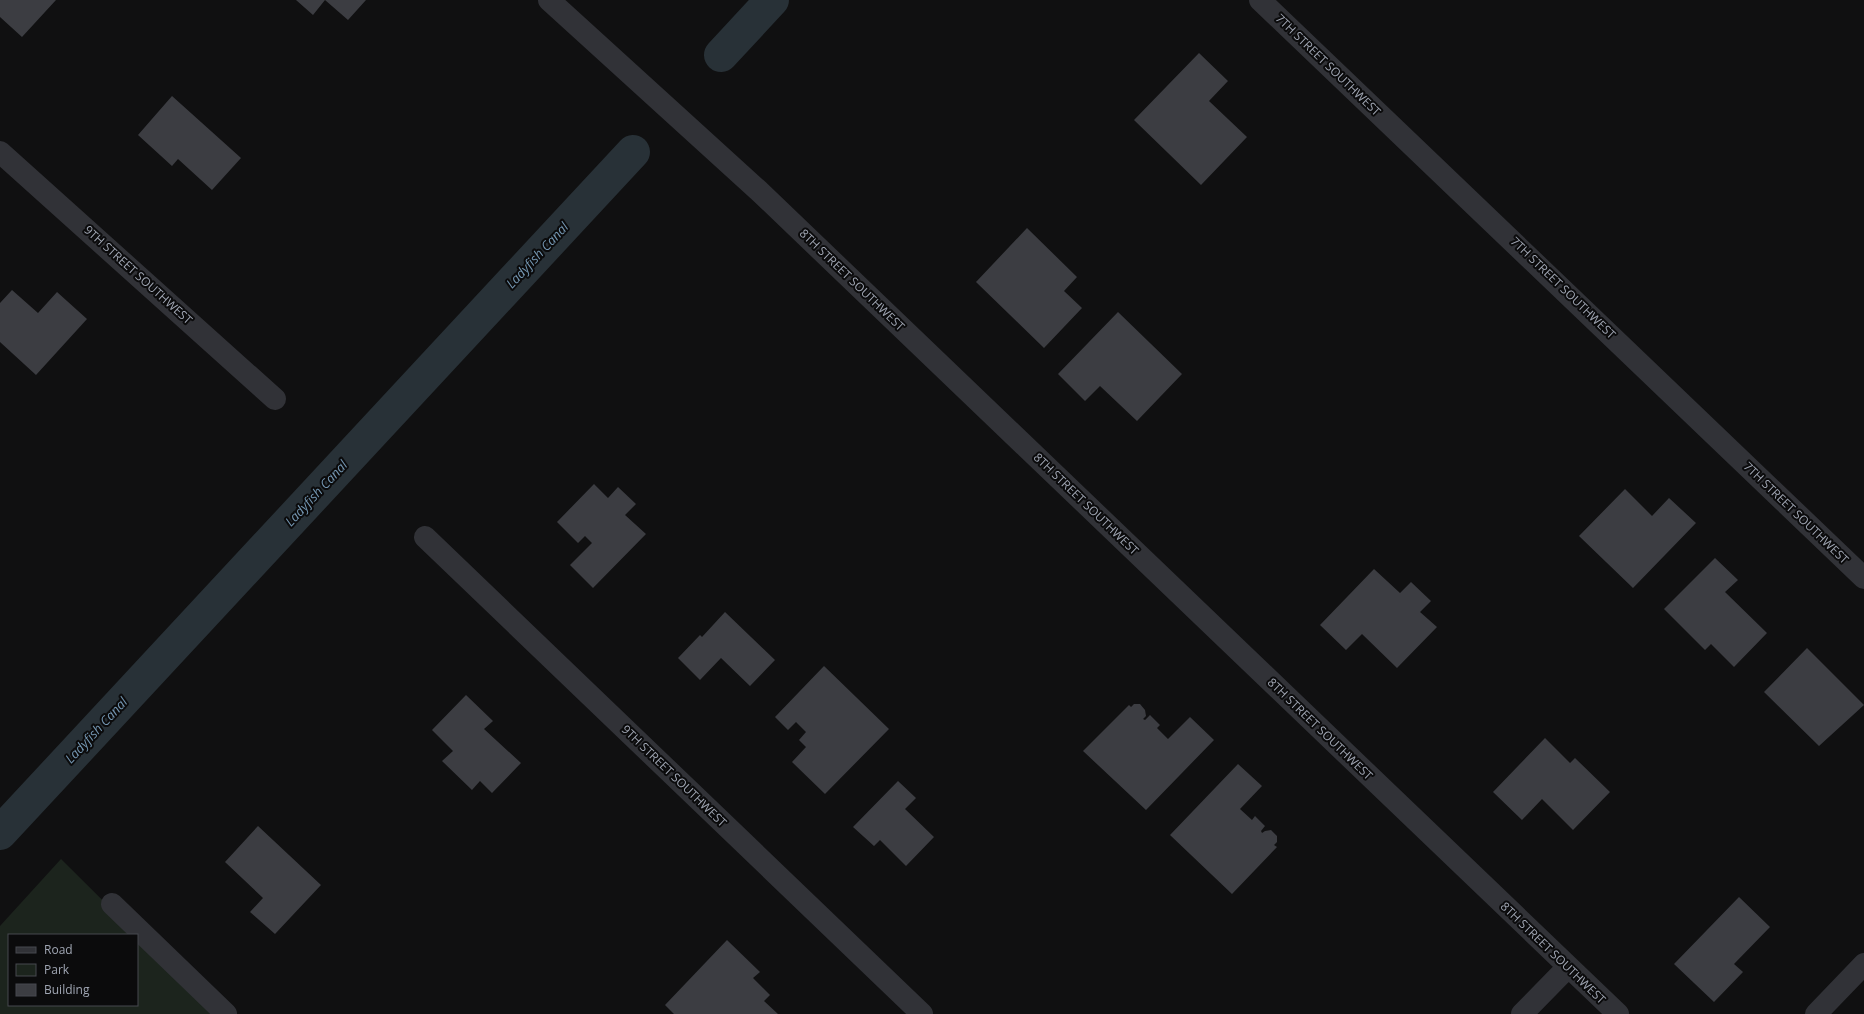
<svg xmlns="http://www.w3.org/2000/svg" width="1864" height="1014" font-family="'Open Sans',sans-serif">
<rect width="100%" height="100%" fill="#101011"/>
<path fill="#1c241d" fill-rule="evenodd" d="M61 859 217 1014H0V926ZM9 935H137V1005H9Z"/>
<g fill="none" stroke-linecap="round" stroke-linejoin="round">
<path stroke="#283137" stroke-width="34" d="M721 55 772 0
M0 833 633 152"/>
</g>
<path fill="#3c3d42" d="M0 0H56L22 37 0 17Z
M296 0H366L348 20 325 0 313 15Z
M1199 53 1228 81 1209 101 1247 137 1201 185 1134 120Z
M172 96 241 158 212 190 178 159 172 166 138 135Z
M1027 228 1077 277 1064 291 1082 308 1044 348 976 282Z
M12 290 38 313 57 292 87 319 36 375 0 342V303Z
M1118 312 1182 374 1137 421 1100 386 1085 401 1058 374Z
M594 484 608 498 618 487 636 504 625 515 646 534 593 588 570 565 592 543 585 536 578 543 557 522Z
M1625 489 1652 516 1669 498 1696 523 1633 588 1579 536Z
M1715 558 1738 580 1725 592 1767 633 1734 667 1711 644 1705 650 1664 609Z
M1374 569 1400 593 1411 582 1431 601 1420 612 1437 627 1397 668 1362 634 1346 650 1320 625Z
M725 612 775 660 750 686 721 658 700 680 678 658 700 635 702 637Z
M1807 648 1864 705 1819 746 1764 692Z
M824 666 889 729 825 794 792 762 806 747 799 740 806 732 796 722 788 730 775 717Z
M466 695 493 721 484 729 521 763 492 793 480 781 472 790 442 761 453 751 432 730Z
M1134 704H1140L1145 710 1146 716 1143 719 1145 720 1150 715 1160 725 1157 728 1168 739 1190 717 1214 740 1146 810 1083 751 1129 705 1131 707Z
M1545 738 1570 763 1575 758 1610 792 1573 830 1542 799 1522 820 1493 792Z
M1238 764 1262 786 1240 809 1252 820 1255 816 1265 826 1261 831 1262 833 1265 831 1271 830 1277 836V842L1274 845 1277 847 1232 894 1170 835Z
M898 781 916 798 905 809 934 837 906 866 880 840 874 846 853 827Z
M258 826 321 885 275 934 250 912 263 898 225 862Z
M1739 897 1770 927 1734 964 1743 972 1714 1002 1674 964Z
M727 940 760 972 753 978 770 995 764 1001 778 1014H674L665 1005Z"/>
<g fill="none" stroke-linecap="round" stroke-linejoin="round">
<path stroke="#313237" stroke-width="22" d="M549 0 759 191 1618 1014
M1260 0 1864 578
M0 152 275 399
M425 537 922 1014
M112 904 226 1014
M1522 1014 1568 967
M1816 1014 1864 964"/>
</g>
<g text-anchor="middle" stroke-width="4" stroke-linejoin="round" paint-order="stroke">
<g font-size="12" fill="#a0a6b3" stroke="#0b0b0c">
<text transform="translate(1328 65) rotate(44)" y="4">7TH STREET SOUTHWEST</text>
<text transform="translate(138 275) rotate(42)" y="4">9TH STREET SOUTHWEST</text>
<text transform="translate(852 280) rotate(44)" y="4">8TH STREET SOUTHWEST</text>
<text transform="translate(1563 288) rotate(44)" y="4">7TH STREET SOUTHWEST</text>
<text transform="translate(1086 504) rotate(44)" y="4">8TH STREET SOUTHWEST</text>
<text transform="translate(1796 513) rotate(44)" y="4">7TH STREET SOUTHWEST</text>
<text transform="translate(1320 729) rotate(44)" y="4">8TH STREET SOUTHWEST</text>
<text transform="translate(674 776) rotate(44)" y="4">9TH STREET SOUTHWEST</text>
<text transform="translate(1553 953) rotate(44)" y="4">8TH STREET SOUTHWEST</text>
</g>
<g font-size="13" font-style="italic" fill="#7496b1" stroke="#0b0b0c">
<text transform="translate(537 255) rotate(-47)" y="5">Ladyfish Canal</text>
<text transform="translate(316 493) rotate(-47)" y="5">Ladyfish Canal</text>
<text transform="translate(96 730) rotate(-47)" y="5">Ladyfish Canal</text>
</g>
</g>
<rect x="8" y="934" width="130" height="72" fill="#0b0b0c" stroke="#47494f"/>
<rect x="16" y="947" width="20" height="6" fill="#313237" stroke="#47494f"/>
<text x="44" y="954" font-size="12" fill="#a0a6b3">Road</text>
<rect x="16" y="964" width="20" height="12" fill="#1c241d" stroke="#47494f"/>
<text x="44" y="974" font-size="12" fill="#a0a6b3">Park</text>
<rect x="16" y="984" width="20" height="12" fill="#3c3d42" stroke="#47494f"/>
<text x="44" y="994" font-size="12" fill="#a0a6b3">Building</text>
</svg>
